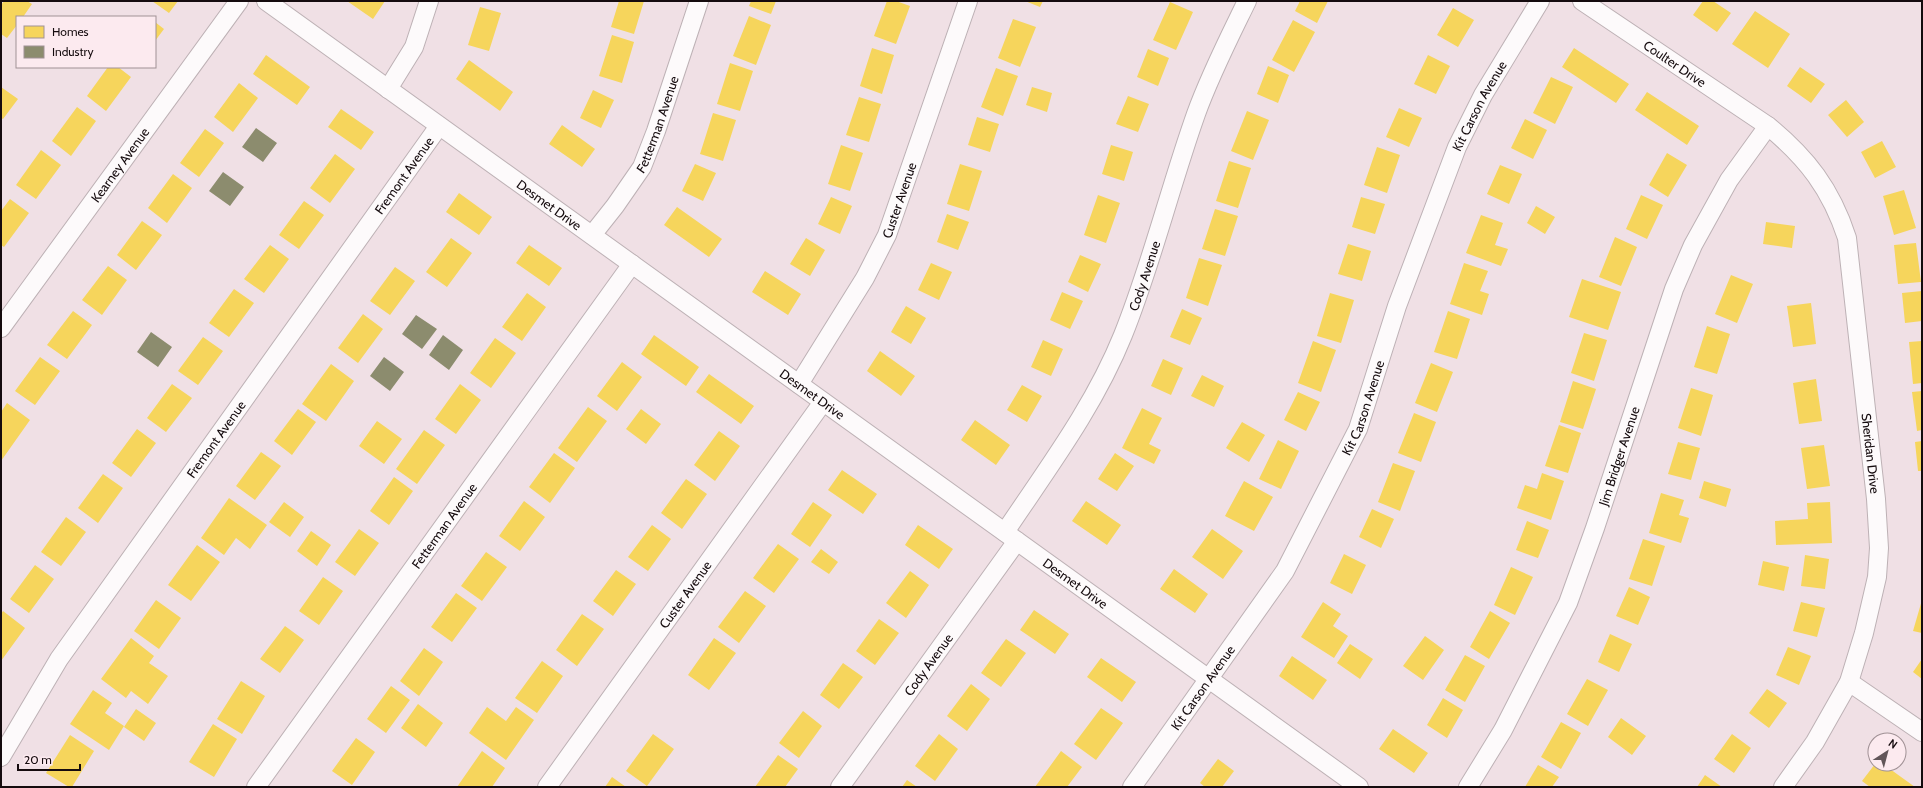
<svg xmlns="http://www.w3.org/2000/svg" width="1923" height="788" font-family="Cabin,sans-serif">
<rect width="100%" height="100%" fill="#f0e0e5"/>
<path fill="#f6d55c" d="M4 1H27L32 4 23 17H17V25L7 38 1 34V5Z
M152 1H178L169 13Z
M347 1H385L373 19Z
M619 1H644L634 34 611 27Z
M751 1H776L771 14 749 6Z
M887 1H896L910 6 896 44 874 36Z
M1025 1H1043L1040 7Z
M1300 1H1328L1317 23 1295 11Z
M1703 1H1713L1731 13 1717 32 1693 15Z
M1170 2 1193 12 1176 50 1153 40Z
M480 7 501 13 489 51 468 45Z
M1453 8 1474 20 1458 47 1437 35Z
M1755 11 1790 34 1768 68 1732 44Z
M749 16 771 25 756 65 733 56Z
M1013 19 1036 27 1020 67 998 58Z
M1293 20 1315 32 1294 72 1272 60Z
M155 22 164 29 155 41Z
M612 35 634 42 622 83 599 76Z
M872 48 894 55 882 94 860 86Z
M1574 48 1629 84 1616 103 1562 67Z
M1148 49 1169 58 1158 86 1137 77Z
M266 55 310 87 297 105 253 74Z
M1428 55 1450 66 1436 94 1414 84Z
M469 60 513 92 500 111 456 79Z
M730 63 753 71 740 111 717 104Z
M1268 66 1289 75 1278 103 1257 94Z
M108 67H118L131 77 106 111 87 96Z
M1800 67 1825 84 1811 103 1787 86Z
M996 68 1018 76 1003 116 981 107Z
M1551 77 1573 87 1555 124 1533 113Z
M239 83 258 98 233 132 214 117Z
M1 87 18 99 3 119 1 118Z
M1032 87 1052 93 1047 112 1026 105Z
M593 90 614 100 601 128 580 118Z
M1647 92 1699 126 1687 145 1635 110Z
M1128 96 1149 104 1138 132 1116 124Z
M859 97 881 104 869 142 846 135Z
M1846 100 1864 122 1847 137 1828 115Z
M77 107 96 121 71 156 52 141Z
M1399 108 1422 118 1409 147 1386 137Z
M341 109 374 132 361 150 328 127Z
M1247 111 1269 120 1253 160 1231 151Z
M713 113 736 120 723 161 700 154Z
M977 117 999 124 990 152 968 145Z
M1525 119 1547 130 1533 159 1511 148Z
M562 125 595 149 582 167 549 144Z
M205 129 224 143 199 177 180 163Z
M1882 141 1896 167 1875 178 1861 152Z
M841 145 863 153 850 191 828 184Z
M1111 145 1133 152 1124 181 1102 174Z
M1377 147 1400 155 1387 193 1364 185Z
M41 150 61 165 36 199 16 185Z
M1667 153 1687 165 1668 197 1649 185Z
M335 154 355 169 330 203 310 188Z
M1229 161 1251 168 1238 208 1216 201Z
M695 164 716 173 703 201 682 191Z
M960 164 982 171 969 211 947 204Z
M1500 165 1522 174 1509 204 1487 194Z
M173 174 192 188 167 223 148 208Z
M1904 190 1916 228 1894 235 1883 196Z
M459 193 492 217 479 235 446 212Z
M1098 195 1120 203 1106 243 1084 235Z
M1641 195 1663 205 1647 239 1626 229Z
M831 197 852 206 840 234 818 224Z
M1361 197 1385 204 1375 234 1352 227Z
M10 199 29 213 4 247 1 245V211Z
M304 201 324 215 299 249 279 235Z
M1536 206 1555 217 1545 234 1527 223Z
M677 207 722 239 709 257 664 225Z
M1215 209 1238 216 1225 256 1202 249Z
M947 214 969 222 958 250 937 242Z
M1481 215 1503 223 1495 245 1508 249 1501 266 1466 253Z
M142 221 162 235 136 270 117 255Z
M1766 222 1795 226 1792 248 1763 244Z
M1615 237 1637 247 1621 286 1599 277Z
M451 238 472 253 447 287 426 272Z
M806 238 825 250 810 276 790 264Z
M1916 243 1921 282 1898 284 1894 245Z
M1348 244 1371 251 1362 281 1338 274Z
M270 245 289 259 264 293 244 279Z
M529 245 562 268 549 286 516 263Z
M1080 255 1101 264 1088 292 1068 282Z
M1199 258 1222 265 1208 306 1186 298Z
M931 263 952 272 939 300 918 290Z
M1464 263 1488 271 1480 291 1489 294 1482 315 1450 304Z
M108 266 127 280 102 315 82 300Z
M395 267 415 281 390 315 370 301Z
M765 271 801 294 788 315 752 292Z
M1731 275 1753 284 1737 323 1715 314Z
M1582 279 1621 292 1608 330 1569 317Z
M234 289 254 303 229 337 209 323Z
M1922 291V321L1905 323 1902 293Z
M1062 292 1083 301 1070 329 1050 320Z
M527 293 546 307 522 341 502 327Z
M1330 293 1354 300 1341 343 1317 336Z
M1811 303 1816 344 1793 347 1787 306Z
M906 306 926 318 911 344 891 332Z
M1182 309 1202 318 1190 345 1170 337Z
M73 311 92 325 67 359 47 345Z
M1448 311 1470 319 1457 359 1434 352Z
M363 314 383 329 358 363 338 348Z
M1707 326 1730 334 1717 374 1694 367Z
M1584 333 1607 340 1594 381 1571 373Z
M654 335 699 367 686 386 641 354Z
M203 337 223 351 198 385 178 371Z
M495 338 516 353 491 388 470 373Z
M1043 340 1063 349 1051 376 1031 367Z
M1313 341 1336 350 1321 392 1298 383Z
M1922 341V383L1913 384 1909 342Z
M880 351 915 376 901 396 867 371Z
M40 357 60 371 35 405 15 391Z
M1163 359 1183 368 1171 395 1151 386Z
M622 362 642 377 617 411 597 396Z
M1431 363 1453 372 1437 412 1415 403Z
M331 364 354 381 326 421 302 404Z
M709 374 754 406 741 424 696 392Z
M1202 375 1224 386 1214 407 1191 396Z
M1816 379 1822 421 1799 424 1793 383Z
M1573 381 1596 389 1583 429 1560 422Z
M172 384 192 398 166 432 147 418Z
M460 384 481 400 456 434 435 419Z
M1022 385 1042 396 1027 422 1007 410Z
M1691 388 1713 395 1701 436 1678 428Z
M1922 391V430L1917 431 1912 392Z
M1298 392 1320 402 1306 431 1284 420Z
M7 403 30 420 1 461V412Z
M588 407 607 421 577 462 558 448Z
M1142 408 1162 418 1149 444 1161 450 1154 464 1122 448Z
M298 409 316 422 292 455 274 441Z
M641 409 661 424 646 444 626 429Z
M1414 413 1436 422 1421 462 1398 453Z
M975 420 1010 445 996 465 961 440Z
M377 421 402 439 384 464 359 446Z
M1242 422 1265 435 1249 462 1226 448Z
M1559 425 1581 433 1568 473 1545 466Z
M137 429 156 443 131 477 112 463Z
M424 430 445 445 417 484 396 469Z
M719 431 740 446 715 481 694 465Z
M1278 440 1299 451 1281 489 1259 479Z
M1922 441V471H1918L1915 442Z
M1678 442 1700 448 1691 480 1668 474Z
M1824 445 1830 486 1807 489 1801 448Z
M261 452 281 466 255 500 236 486Z
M554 453 575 468 550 503 529 487Z
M1115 453 1134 466 1117 491 1098 479Z
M1393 463 1415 471 1400 511 1378 502Z
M842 470 877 494 863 514 828 490Z
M1542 473 1564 481 1551 520 1517 508 1525 485 1537 489Z
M103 474 123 488 98 523 78 508Z
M394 477 413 491 389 525 370 511Z
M686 479 707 494 682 529 661 513Z
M1244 481 1273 497 1254 531 1225 516Z
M1704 481 1731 489 1726 507 1699 498Z
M1661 493 1684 500 1679 515 1689 518 1681 543 1649 533Z
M229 498 267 525 250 549 236 538 224 555 201 538Z
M524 501 545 517 520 551 499 536Z
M1086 501 1121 525 1107 545 1072 521Z
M284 502 304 517 290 537 269 522Z
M813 502 832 515 810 547 791 534Z
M1830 502 1832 543 1776 545 1775 521 1808 519 1807 503Z
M1372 509 1394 519 1381 548 1359 537Z
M66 517 86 532 61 566 41 552Z
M1527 521 1549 530 1538 558 1516 550Z
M652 525 671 539 648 571 628 557Z
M918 525 953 549 939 569 905 545Z
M359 529 379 543 355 576 335 562Z
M1212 529 1243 551 1223 579 1192 557Z
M311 531 331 545 317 566 297 551Z
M1643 539 1665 546 1652 586 1629 579Z
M778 544 799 559 774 593 753 578Z
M197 545 220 562 191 601 168 585Z
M821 549 838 562 829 574 811 562Z
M486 552 507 567 482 601 461 586Z
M1344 554 1366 565 1352 594 1330 583Z
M1805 555 1829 559 1825 589 1801 586Z
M1763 561 1789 567 1784 591 1758 585Z
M35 565 54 579 29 613 10 599Z
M1511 567 1533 577 1515 615 1494 605Z
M1174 569 1208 594 1195 613 1160 589Z
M616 570 636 584 613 616 593 601Z
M910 571 929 585 906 618 886 603Z
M323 577 343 591 319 625 299 611Z
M1629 587 1650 597 1638 625 1616 616Z
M745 591 766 606 739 643 718 627Z
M456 593 477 608 452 642 431 627Z
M156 600 181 618 159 649 134 631Z
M1922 600V633L1913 631Z
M1323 602 1341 614 1333 626 1348 636 1334 658 1301 637Z
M1801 602 1825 608 1817 637 1793 631Z
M1034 610 1069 634 1055 654 1020 630Z
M3 611 25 628 1 661V614Z
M1490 611 1510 623 1489 659 1470 647Z
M582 614 604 629 577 666 556 650Z
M879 619 899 633 875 665 856 651Z
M285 626 304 640 280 673 260 659Z
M1610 634 1632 644 1619 672 1598 662Z
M1425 636 1444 650 1423 680 1403 666Z
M131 638 154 656 149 663 168 676 148 704 131 691 126 698 101 679Z
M714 638 736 653 709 690 688 675Z
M1006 639 1026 653 1001 687 981 673Z
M1350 644 1373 659 1360 679 1337 663Z
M1788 647 1811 656 1799 685 1776 675Z
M424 648 443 662 419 696 400 681Z
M1465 655 1485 666 1465 702 1445 690Z
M1292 656 1327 680 1313 700 1279 676Z
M1101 658 1136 682 1122 702 1087 677Z
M1922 659V679L1913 672Z
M542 661 563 676 537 713 515 698Z
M843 663 863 677 839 709 820 695Z
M1587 679 1608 690 1588 726 1567 714Z
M241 681 265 696 242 734 217 719Z
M971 684 990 699 967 731 947 716Z
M391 686 410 700 386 733 367 719Z
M1767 689 1787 703 1769 728 1749 713Z
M93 690 112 703 105 713 124 726 109 750 70 724Z
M1443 698 1463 710 1447 738 1427 725Z
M418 704 443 723 426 747 401 728Z
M487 707 506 721 516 707 534 720 506 760 469 733Z
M1101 708 1123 723 1096 760 1074 744Z
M136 709 156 723 144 741 124 727Z
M803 711 822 726 799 758 779 743Z
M1621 718 1646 736 1632 755 1608 737Z
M1561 722 1581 733 1561 769 1541 757Z
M213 724 237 739 214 777 189 762Z
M1393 729 1428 753 1414 773 1379 749Z
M653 734 674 749 647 786 626 771Z
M939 734 958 749 935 781 915 766Z
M1732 734 1751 748 1734 773 1714 759Z
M70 735 94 751 72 787H69L46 773Z
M356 738 375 752 352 785 332 771Z
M482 751 505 768 492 787H457Z
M1061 751 1082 767 1067 787H1035Z
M778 755 798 769 785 787H755Z
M1218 759 1234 771 1222 787H1205L1200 783Z
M1875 764H1883L1915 787H1870L1862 781Z
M1538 765 1559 777 1552 787H1525Z
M1705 775 1722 787H1697Z
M612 777 626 787H605Z
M907 780 917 787H902Z"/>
<path fill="#8c8c6e" d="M256 128 277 143 263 162 242 147Z
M223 172 244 187 230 206 209 191Z
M416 315 437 329 422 349 402 334Z
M151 332 172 347 158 367 137 352Z
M443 335 463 350 449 370 429 355Z
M384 357 404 372 390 391 370 376Z"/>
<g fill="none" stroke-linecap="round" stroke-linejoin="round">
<g stroke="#bdb1b5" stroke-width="20">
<g id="street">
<path id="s1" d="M266 1 1359 787"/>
<path id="s2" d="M1582 1 1768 126C1807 158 1831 189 1847 238L1876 499 1879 548 1877 577 1864 633 1849 682 1815 742 1783 787"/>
<path d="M388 89 414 47 429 1"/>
<path id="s3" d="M592 235 615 206 642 167 656 131 699 1"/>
<path id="s4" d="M1 328 239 1"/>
<path id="s5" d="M799 384 865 278 887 235 968 1"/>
<path id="s6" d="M1005 532C1047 469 1094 407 1123 335 1152 263 1170 187 1196 114 1210 75 1229 38 1247 1"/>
<path d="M1849 682 1922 732"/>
<path id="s7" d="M1 757 59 659 439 126"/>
<path id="s8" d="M256 787 632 264"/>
<path id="s9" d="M547 787 823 402"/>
<path id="s10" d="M840 787 1017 541"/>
<path id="s11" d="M1132 787 1285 571 1358 429 1397 306 1457 147 1483 95 1540 1"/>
<path id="s12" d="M1468 787 1503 730 1568 603 1595 528 1674 289 1693 245 1729 180 1768 126"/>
</g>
</g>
<use href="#street" stroke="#fdfafb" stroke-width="18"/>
</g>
<g text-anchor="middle" stroke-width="4" stroke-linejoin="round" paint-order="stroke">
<g font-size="13" fill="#150b0e" stroke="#fceaef">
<text dy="5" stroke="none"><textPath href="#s2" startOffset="112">Coulter Drive</textPath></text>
<text dy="5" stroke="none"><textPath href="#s11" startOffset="770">Kit Carson Avenue</textPath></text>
<text dy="5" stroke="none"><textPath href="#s3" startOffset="130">Fetterman Avenue</textPath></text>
<text dy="5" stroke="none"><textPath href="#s4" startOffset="202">Kearney Avenue</textPath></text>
<text dy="5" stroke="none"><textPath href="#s7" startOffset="708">Fremont Avenue</textPath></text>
<text dy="5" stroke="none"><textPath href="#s5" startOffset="210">Custer Avenue</textPath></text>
<text dy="5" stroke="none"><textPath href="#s1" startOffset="349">Desmet Drive</textPath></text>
<text dy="5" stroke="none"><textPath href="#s6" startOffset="293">Cody Avenue</textPath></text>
<text dy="5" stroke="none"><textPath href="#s1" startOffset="673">Desmet Drive</textPath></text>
<text dy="5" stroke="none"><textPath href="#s11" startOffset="446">Kit Carson Avenue</textPath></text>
<text dy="5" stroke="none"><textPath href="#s7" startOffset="384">Fremont Avenue</textPath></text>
<text dy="5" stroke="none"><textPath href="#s2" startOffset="580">Sheridan Drive</textPath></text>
<text dy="5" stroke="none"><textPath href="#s12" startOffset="365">Jim Bridger Avenue</textPath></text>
<text dy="5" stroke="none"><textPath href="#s8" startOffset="322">Fetterman Avenue</textPath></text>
<text dy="5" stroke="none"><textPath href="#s1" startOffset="997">Desmet Drive</textPath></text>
<text dy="5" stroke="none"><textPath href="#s9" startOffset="237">Custer Avenue</textPath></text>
<text dy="5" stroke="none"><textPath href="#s10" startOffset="151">Cody Avenue</textPath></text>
<text dy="5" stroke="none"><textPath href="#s11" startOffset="122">Kit Carson Avenue</textPath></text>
</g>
</g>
<rect width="1923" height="788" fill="none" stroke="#150b0e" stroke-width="4"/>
<rect x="16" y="16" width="140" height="52" fill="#fceaef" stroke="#a09195"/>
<rect x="24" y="26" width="20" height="12" fill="#f6d55c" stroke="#a09195"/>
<text x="52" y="36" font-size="12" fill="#150b0e">Homes</text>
<rect x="24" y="46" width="20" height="12" fill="#8c8c6e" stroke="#a09195"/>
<text x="52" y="56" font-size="12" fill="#150b0e">Industry</text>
<g transform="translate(1887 752) rotate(36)"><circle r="19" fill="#fceaef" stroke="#a09195"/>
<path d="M0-3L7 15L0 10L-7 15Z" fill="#625659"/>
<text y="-6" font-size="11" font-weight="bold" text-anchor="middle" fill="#150b0e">N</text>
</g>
<path d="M18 764v6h62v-6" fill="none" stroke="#150b0e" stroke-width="2"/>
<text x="24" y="764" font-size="12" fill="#150b0e" stroke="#fceaef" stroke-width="3" paint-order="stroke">20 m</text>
</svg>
